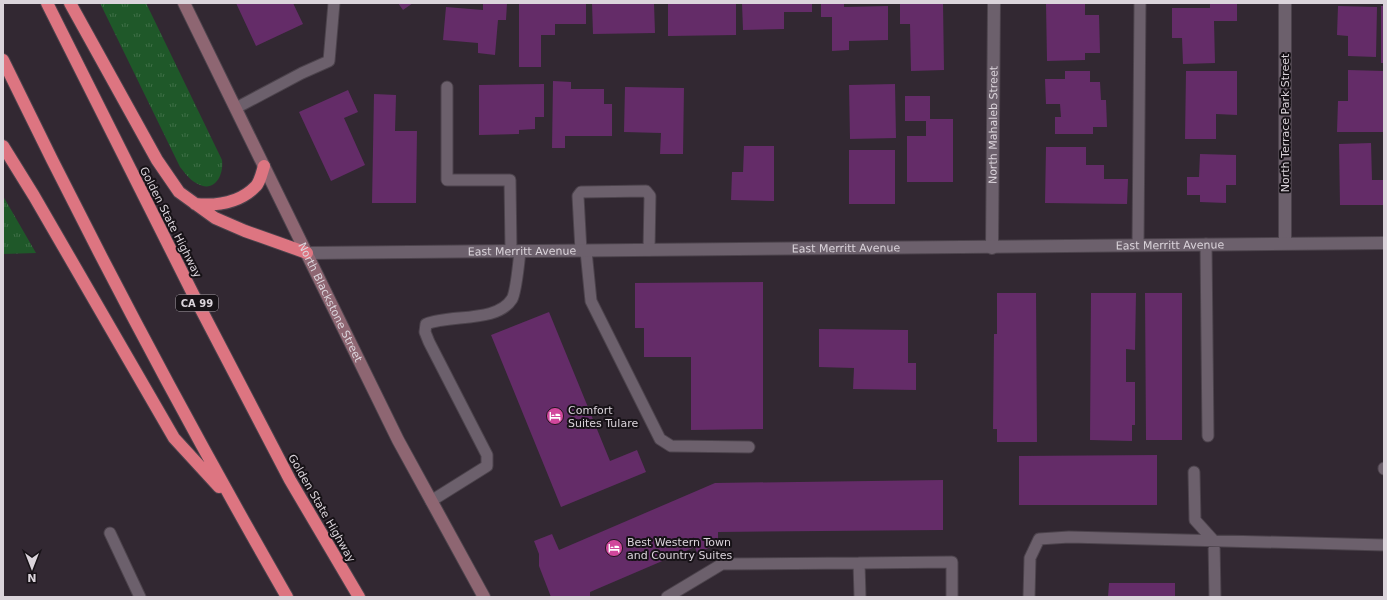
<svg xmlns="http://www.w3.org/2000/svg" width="1387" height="600" font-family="'DejaVu Sans',sans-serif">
<defs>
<pattern id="grass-tufts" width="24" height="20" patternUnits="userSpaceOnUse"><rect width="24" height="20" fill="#1f5829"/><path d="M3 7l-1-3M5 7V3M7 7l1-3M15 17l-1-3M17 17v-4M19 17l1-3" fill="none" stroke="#3f6f47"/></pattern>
</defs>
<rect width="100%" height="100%" fill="#322832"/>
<path fill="url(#grass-tufts)" d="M100 3H146L222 160C224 176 214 194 196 183 189 179 185 173 180 167Z
M3 196 36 253 3 254Z"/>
<path fill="#642c68" d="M236 3H293L303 24 256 46Z
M398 3H413L403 10Z
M483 3H507L506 20H498L495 55 478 53V43L443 40 446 7 483 10Z
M519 3H586V24H555V35H541V67H519Z
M592 3H654L655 33 593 34Z
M668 3H736V35L668 36Z
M742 3H812V12H784V29L743 30Z
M821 3H844V7L888 6V40L849 41V50L832 51V17H821Z
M943 3 944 70 911 71 910 24H900V4Z
M1046 3H1085V15H1099L1100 53H1085V60L1047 61Z
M1210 3H1237V21H1214L1215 63 1183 64 1182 38H1172V8H1210Z
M1338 6 1377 7 1376 57 1348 56V36L1337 35Z
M1381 6H1384V63H1381Z
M1348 70 1384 71V132H1337L1338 101H1348Z
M1065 71H1090V82H1100L1101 100H1106L1107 127H1093V134H1055V117H1061L1060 104H1046L1045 79H1065Z
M1186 71H1237V115L1216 114V139H1185Z
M553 81 571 82V89H604V104H612V136H565V148H552Z
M544 84V117H535V129L519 130V134L479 135V85Z
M895 84 896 138 850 139 849 85Z
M625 87 684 88 683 154H660L661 133 624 132Z
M348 90 358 112 344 118 365 165 331 181 299 112Z
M374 94 396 95 395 131H417L416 203H372Z
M905 96H930V119H953V182H907V136H926V121H905Z
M1371 143 1372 180H1384V205H1340L1339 144Z
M744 146H774V201L731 200 732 172H743Z
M1046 147H1086V165H1104V179H1128L1127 204 1045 203Z
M849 150H895V204H849Z
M1200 154 1236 155V185H1226V203L1200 202V195H1187V177H1199Z
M763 282V429L691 430V357H644V328H635V283Z
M997 293H1036L1037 442H997V429H993L994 334H997Z
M1091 293H1136L1135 350 1126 349V382H1135V425H1132V441L1090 440Z
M1145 293H1182V440H1146Z
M549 312 610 461 637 450 646 472 561 507 491 335Z
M819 329 908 330V363H916V390L853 389 854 368 819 367Z
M1157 455V505H1019V456Z
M943 480V530L718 532V544L697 553 695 547 590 592V597H551L539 566V554L534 541 552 534 559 550 715 483Z
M1109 583H1175V597H1108Z"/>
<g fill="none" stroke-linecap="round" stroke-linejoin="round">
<g stroke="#4c434c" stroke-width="13">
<path id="lane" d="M447 87V180H510L511 251
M236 108 302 73 329 61 334 3
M1206 244 1208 436
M1138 245 1140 3
M581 251 578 196 581 192 646 191 650 196 649 250
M586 251 591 301 660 439 671 446 749 447
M1384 468V469
M1194 472 1195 520 1214 541 1215 597
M431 501 487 466V455L429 342 425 332 426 324C451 314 497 323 512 299 516 292 519 261 520 251
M110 533 140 597
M859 563 952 562V597
M667 597 722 564 859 563 860 597
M1029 597 1030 558 1039 539 1069 537 1384 545"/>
</g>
<g stroke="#4c434c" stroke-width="14">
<g id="street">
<path d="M1285 243V3"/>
<path id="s1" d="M992 248 994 3"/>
<path id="s2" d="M307 253 1384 243"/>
</g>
</g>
<g stroke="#4c434c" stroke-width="14">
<g id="secondary">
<path id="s3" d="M184 3 398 440 484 597"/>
</g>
</g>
<g stroke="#4c434c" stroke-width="14">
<path id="highway" d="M47 3 193 294 290 480 359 597
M70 3 157 160 179 192 215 218 245 231 307 253
M3 60C91 242 186 421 287 597
M3 146 34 196 174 438 219 487
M195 204C217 206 240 203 256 186 260 182 262 172 264 166"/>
</g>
<use href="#lane" stroke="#6c606c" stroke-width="11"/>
<use href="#street" stroke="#6c606c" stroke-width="12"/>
<use href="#secondary" stroke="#8e6672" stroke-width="12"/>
<use href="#highway" stroke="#dd7581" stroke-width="12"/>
</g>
<defs>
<g id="hotel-disc" transform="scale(0.9)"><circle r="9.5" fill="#d1479c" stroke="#171217"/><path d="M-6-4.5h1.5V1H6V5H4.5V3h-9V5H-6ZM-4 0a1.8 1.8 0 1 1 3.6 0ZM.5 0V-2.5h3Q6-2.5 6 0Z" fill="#fff"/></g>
</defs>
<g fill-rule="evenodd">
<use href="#hotel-disc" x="555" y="416"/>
<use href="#hotel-disc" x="614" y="548"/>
</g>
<g text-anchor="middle" stroke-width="4" stroke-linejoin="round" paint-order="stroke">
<rect fill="#171217" stroke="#a09aa0" stroke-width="1" x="176" y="295" width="42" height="16" rx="3"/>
<g font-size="10" font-weight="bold" fill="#dbd4db">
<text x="197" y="307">CA 99</text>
</g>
<g font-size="11" fill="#dbd4db" stroke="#171217">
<text transform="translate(1285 123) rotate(-90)" y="4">North Terrace Park Street</text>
<text dy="4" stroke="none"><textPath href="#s1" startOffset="123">North Mahaleb Street</textPath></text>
<text transform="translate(171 222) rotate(63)" y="4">Golden State Highway</text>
<text dy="4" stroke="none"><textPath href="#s2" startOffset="863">East Merritt Avenue</textPath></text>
<text dy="4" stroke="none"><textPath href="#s2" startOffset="539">East Merritt Avenue</textPath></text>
<text dy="4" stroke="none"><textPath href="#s2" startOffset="215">East Merritt Avenue</textPath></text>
<text dy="4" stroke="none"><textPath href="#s3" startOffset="333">North Blackstone Street</textPath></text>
<text transform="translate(322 508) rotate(60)" y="4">Golden State Highway</text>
</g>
<g font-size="11" fill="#dbd4db" stroke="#171217" text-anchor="start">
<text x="568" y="414">Comfort<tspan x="568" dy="13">Suites Tulare</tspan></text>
<text x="627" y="546">Best Western Town<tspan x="627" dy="13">and Country Suites</tspan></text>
</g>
</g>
<rect width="1387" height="600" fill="none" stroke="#dbd4db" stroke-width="8"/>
<g transform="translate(32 568) rotate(180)" stroke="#171217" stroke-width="3" paint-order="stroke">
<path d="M0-3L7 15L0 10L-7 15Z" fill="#dbd4db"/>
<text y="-6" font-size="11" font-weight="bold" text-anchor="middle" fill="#dbd4db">N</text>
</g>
</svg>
